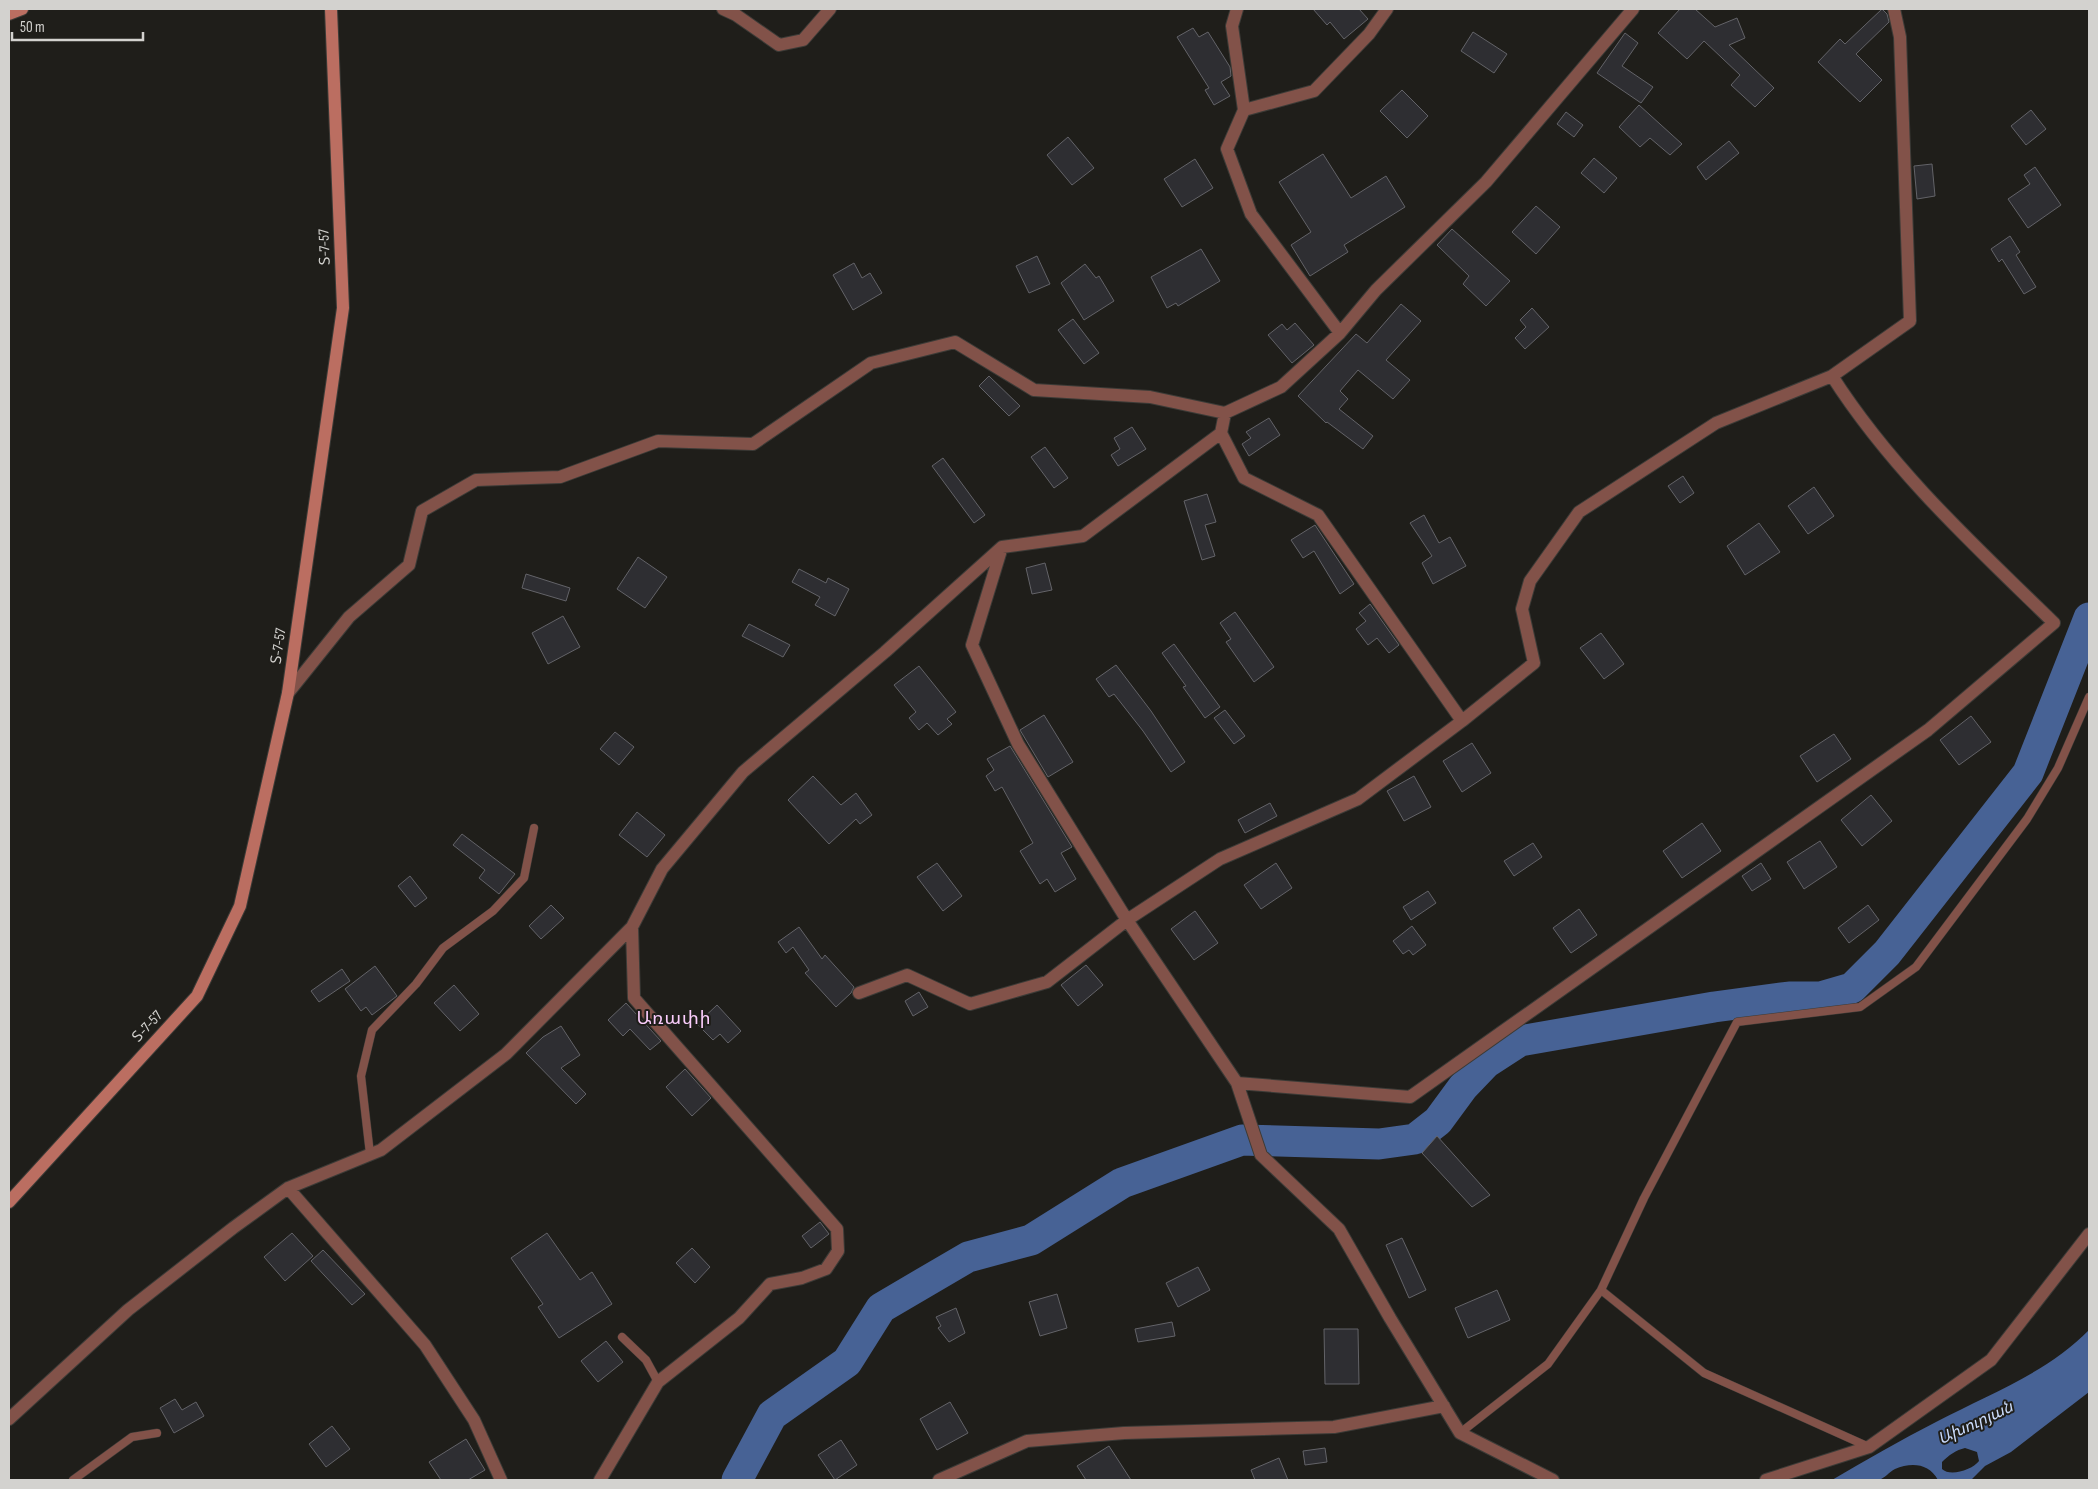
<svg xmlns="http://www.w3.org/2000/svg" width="2098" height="1489" font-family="'Sofia Sans Condensed','Noto Sans Armenian',sans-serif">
<rect width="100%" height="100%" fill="#1f1e1a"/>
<path fill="#476295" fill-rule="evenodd" d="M2089 1330V1392L2011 1452 1985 1466 1971 1480H1938C1929 1463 1911 1462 1895 1469 1889 1472 1885 1478 1879 1480 1871 1483 1842 1480 1832 1480 1866 1460 1901 1440 1936 1422 1989 1394 2047 1373 2089 1330ZM1965 1448 1977 1452 1979 1461C1972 1470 1950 1477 1942 1469V1462C1949 1455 1956 1450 1965 1448Z"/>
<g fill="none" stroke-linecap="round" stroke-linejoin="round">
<path stroke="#476295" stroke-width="31" d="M737 1480 772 1415 847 1362 881 1308 968 1257 1031 1240 1122 1183 1242 1140 1379 1144 1415 1139 1438 1121 1463 1087 1486 1063 1520 1041 1714 1007 1789 997H1821L1852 988 1887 953 2028 773 2089 618"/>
</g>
<path fill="#2e2e32" stroke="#636368" d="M1313 9H1359L1368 19 1344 39 1330 22 1327 25Z
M1680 9H1695L1715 27 1737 18 1745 38 1729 45 1774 88 1755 107 1731 85 1740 75 1704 41 1687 59 1658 33Z
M1882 9 1887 14 1889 22 1856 54 1882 80 1860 102 1818 62 1840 39 1845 44Z
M1193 28 1199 37 1208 32 1230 67 1231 76 1221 82 1230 96 1214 105 1205 90 1209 88 1177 37Z
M1473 32 1507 54 1494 73 1461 51Z
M1625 33 1638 43 1622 66 1653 87 1641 103 1597 73Z
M1402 90 1428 116 1407 138 1380 111Z
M1639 105 1682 144 1670 155 1650 138 1640 147 1619 127Z
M2031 110 2046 129 2026 145 2011 126Z
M1566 112 1583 125 1574 137 1557 124Z
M1068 137 1094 168 1072 185 1047 155Z
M1729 141 1739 153 1706 180 1697 167Z
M1323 154 1351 198 1386 176 1405 207 1344 245 1348 252 1310 276 1291 245 1311 232 1279 182Z
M1594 158 1617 178 1604 193 1581 173Z
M1195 159 1213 188 1182 207 1164 179Z
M1932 164 1935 196 1917 199 1914 166Z
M2035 167 2061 205 2028 228 2008 199 2030 184 2024 175Z
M1536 206 1560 227 1536 254 1512 232Z
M1452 229 1510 281 1486 306 1463 284 1469 276 1437 245Z
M2010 236 2020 252 2016 255 2036 287 2024 294 2002 259 1999 262 1991 249Z
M1201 249 1220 281 1178 306 1176 303 1167 308 1151 277Z
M1037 256 1050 284 1029 293 1016 266Z
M854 263 862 278 870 273 882 293 853 310 833 275Z
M1085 264 1096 278 1099 276 1114 301 1084 320 1061 283Z
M1401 304 1421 321 1386 360 1410 380 1393 399 1358 370 1340 391 1348 399 1339 409 1373 436 1363 449 1327 422 1326 423 1298 396 1356 334 1367 343Z
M1532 308 1549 327 1525 349 1515 338 1526 327 1520 320Z
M1073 319 1099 353 1084 364 1058 330Z
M1295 323 1314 345 1292 363 1268 335 1282 324 1287 330Z
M989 376 1020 406 1009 416 979 386Z
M1269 418 1280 435 1249 456 1242 444 1251 438 1246 432Z
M1132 427 1146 449 1118 466 1111 455 1120 449 1114 438Z
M1045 447 1068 478 1054 488 1031 457Z
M943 458 985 515 974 523 932 466Z
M1683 476 1694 493 1680 503 1668 486Z
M1814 487 1834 516 1808 534 1788 506Z
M1207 494 1216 522 1205 525 1215 556 1202 560 1184 501Z
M1424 515 1439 543 1450 537 1466 566 1433 584 1422 563 1432 556 1410 523Z
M1759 523 1780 552 1745 575 1727 546Z
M1315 525 1354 584 1340 594 1314 551 1303 558 1291 540Z
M638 557 667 577 645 608 617 589Z
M1045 563 1052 590 1032 594 1026 568Z
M799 569 826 583 828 578 849 589 835 616 815 605 820 597 792 582Z
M526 574 570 588 566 601 522 588Z
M1370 604 1399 645 1389 653 1377 638 1368 645 1356 629 1366 621 1359 613Z
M1235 612 1274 667 1254 682 1226 642 1231 639 1220 623Z
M563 616 580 647 548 664 532 633Z
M749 624 790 645 783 657 742 636Z
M1601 633 1624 664 1604 679 1580 648Z
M1174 644 1220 707 1205 718 1183 687 1186 686 1162 653Z
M1116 665 1151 711 1185 762 1171 772 1143 731 1114 694 1109 697 1096 679Z
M919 666 956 712 947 719 952 724 938 735 927 723 919 730 909 718 916 712 894 685Z
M1225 710 1245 736 1234 744 1214 718Z
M1044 715 1073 762 1048 777 1020 730Z
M1971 716 1991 742 1959 765 1940 740Z
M615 732 634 747 619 765 600 749Z
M1834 734 1851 759 1817 782 1800 756Z
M1472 743 1491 773 1462 792 1443 761Z
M1010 746 1072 847 1061 853 1076 879 1055 892 1047 879 1040 884 1020 851 1033 843 1002 787 995 791 986 776 994 770 987 759Z
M813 776 841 805 856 793 872 815 860 824 856 819 829 844 788 800Z
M1414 776 1431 807 1404 821 1387 791Z
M1871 795 1892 821 1862 846 1841 820Z
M1270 803 1277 816 1245 833 1238 820Z
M637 812 665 835 647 857 619 835Z
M1702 823 1721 851 1682 878 1663 851Z
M462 834 515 874 499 894 479 878 485 870 453 845Z
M1820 841 1837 867 1804 889 1787 862Z
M1533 843 1542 857 1514 876 1504 861Z
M937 863 962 896 943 911 917 877Z
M1276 863 1292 888 1261 909 1244 885Z
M1761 863 1771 879 1752 891 1742 876Z
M410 876 427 898 415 907 398 886Z
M1428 891 1436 903 1411 920 1403 907Z
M551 905 564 918 541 939 529 926Z
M1868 905 1879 920 1849 943 1838 928Z
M1579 909 1597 935 1571 953 1553 928Z
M1195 911 1218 943 1194 960 1171 929Z
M1412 926 1426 945 1413 955 1409 950 1403 954 1393 941Z
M799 927 822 959 825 955 854 987 851 993 836 1007 805 973 809 970 793 947 786 953 778 942Z
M1086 965 1103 985 1078 1006 1061 985Z
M375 966 397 996 372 1015 366 1007 361 1011 345 989Z
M342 969 350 981 319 1002 311 991Z
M454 985 479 1014 460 1031 434 1003Z
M919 992 928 1007 913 1016 905 1001Z
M626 1003 661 1041 650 1050 630 1029 623 1036 608 1020Z
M717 1005 741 1031 728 1043 720 1034 713 1040 697 1024Z
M561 1026 580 1055 561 1068 586 1094 576 1104 526 1053 543 1037Z
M685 1069 711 1098 692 1116 666 1087Z
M1437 1136 1490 1195 1472 1207 1422 1153Z
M820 1222 829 1234 811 1248 802 1236Z
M292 1233 313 1256 285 1281 264 1257Z
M547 1233 580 1280 592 1272 612 1304 559 1338 538 1307 543 1304 511 1258Z
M1402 1238 1426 1290 1409 1298 1386 1245Z
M692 1248 710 1267 695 1283 676 1263Z
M323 1250 365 1294 352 1305 311 1261Z
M1198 1267 1210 1290 1178 1307 1166 1283Z
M1497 1290 1510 1320 1468 1338 1455 1308Z
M1057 1294 1067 1328 1040 1336 1029 1302Z
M956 1308 965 1333 949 1342 938 1328 941 1326 936 1317Z
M1172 1322 1175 1336 1138 1342 1135 1329Z
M1324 1329H1358L1359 1384H1325Z
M606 1341 623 1362 598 1382 581 1361Z
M175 1399 182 1410 196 1402 204 1416 174 1433 160 1408Z
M950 1402 968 1433 937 1450 920 1419Z
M332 1426 350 1449 326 1467 309 1444Z
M466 1439 485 1470 468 1480H441L429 1462Z
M841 1440 857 1465 835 1480 818 1455Z
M1109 1446 1131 1480H1086L1077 1466Z
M1325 1448 1327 1462 1305 1465 1303 1451Z
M1279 1458 1288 1480H1255L1251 1470Z"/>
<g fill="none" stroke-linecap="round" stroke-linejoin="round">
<g stroke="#3c3b37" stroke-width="9">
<path id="lane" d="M370 1154 361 1076 372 1030 416 984 443 948 493 911 524 878 534 828
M1601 1290 1644 1198 1737 1022 1860 1007 1916 967 2027 819 2058 768 2089 697
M622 1337 646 1360 658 1382
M1460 1433 1548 1364 1601 1290 1704 1373 1869 1447
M73 1480 132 1437 157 1433"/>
</g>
<g stroke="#3c3b37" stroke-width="14">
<path id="street" d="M723 9 736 15 779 45 803 40 830 9
M1237 9 1232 26 1244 110
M1340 333 1251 214 1227 149 1244 110 1314 91 1369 34 1387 9
M1221 433 1244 478 1318 515 1462 721
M1002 547 972 645 1018 744 1127 920 1237 1083 1261 1155 1339 1229 1390 1318 1460 1433 1553 1480
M288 693 349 617 409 565 422 511 476 480 560 477 658 441 753 444 871 363 955 342 1034 390 1150 397 1225 413
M859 993 907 975 970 1004 1047 982 1127 920 1220 859 1358 799 1462 721 1534 663 1522 609 1530 581 1579 512 1716 423 1832 376 1910 321 1900 37 1894 9
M1237 1083 1410 1097 1928 730 2054 623C1975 546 1892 470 1832 376
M288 1188 425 1345 474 1420 501 1480
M9 1419 128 1310 233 1228 288 1188 381 1150 506 1054 632 927 662 869 743 772 885 652 1002 547 1083 536 1221 433 1225 413 1281 387 1340 333 1376 290 1486 182 1633 9
M600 1480 658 1382 739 1318 770 1284 802 1278 826 1269 838 1251 837 1229 634 998 632 927
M939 1480 1027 1441 1124 1433 1334 1427 1444 1406
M1766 1480 1869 1447 1991 1360 2089 1234"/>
</g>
<g stroke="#3c3b37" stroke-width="14">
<path id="secondary" d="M9 14 22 9
M9 1202 197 996 240 906 288 693 343 308 331 9"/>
</g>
<use href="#lane" stroke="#825249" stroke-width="8"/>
<use href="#street" stroke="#825249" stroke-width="12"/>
<use href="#secondary" stroke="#bb6e61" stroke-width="12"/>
</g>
<g text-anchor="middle" stroke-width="4" stroke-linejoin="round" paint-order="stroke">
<g font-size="15" fill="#d3d2cf" stroke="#1f1e1a">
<text transform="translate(324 247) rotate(-92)" y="5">Տ-7-57</text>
<text transform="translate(278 646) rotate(-82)" y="5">Տ-7-57</text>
<text transform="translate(147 1026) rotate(-47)" y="5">Տ-7-57</text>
</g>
<g font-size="16" font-style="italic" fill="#cadbfb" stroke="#1f1e1a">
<text transform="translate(1975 1422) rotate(-25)" y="6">Ախուրյան</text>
</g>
<g font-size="18" letter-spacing="1" fill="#fbcdfc" stroke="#1f1e1a">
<text x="674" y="1024">Առափի</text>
</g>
</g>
<rect width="2098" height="1489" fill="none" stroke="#d3d2cf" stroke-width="20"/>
<path d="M12 32v8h131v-8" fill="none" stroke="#d3d2cf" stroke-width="2.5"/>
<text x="20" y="32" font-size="15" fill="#d3d2cf" stroke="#1f1e1a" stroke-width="4" paint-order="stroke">50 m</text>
</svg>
